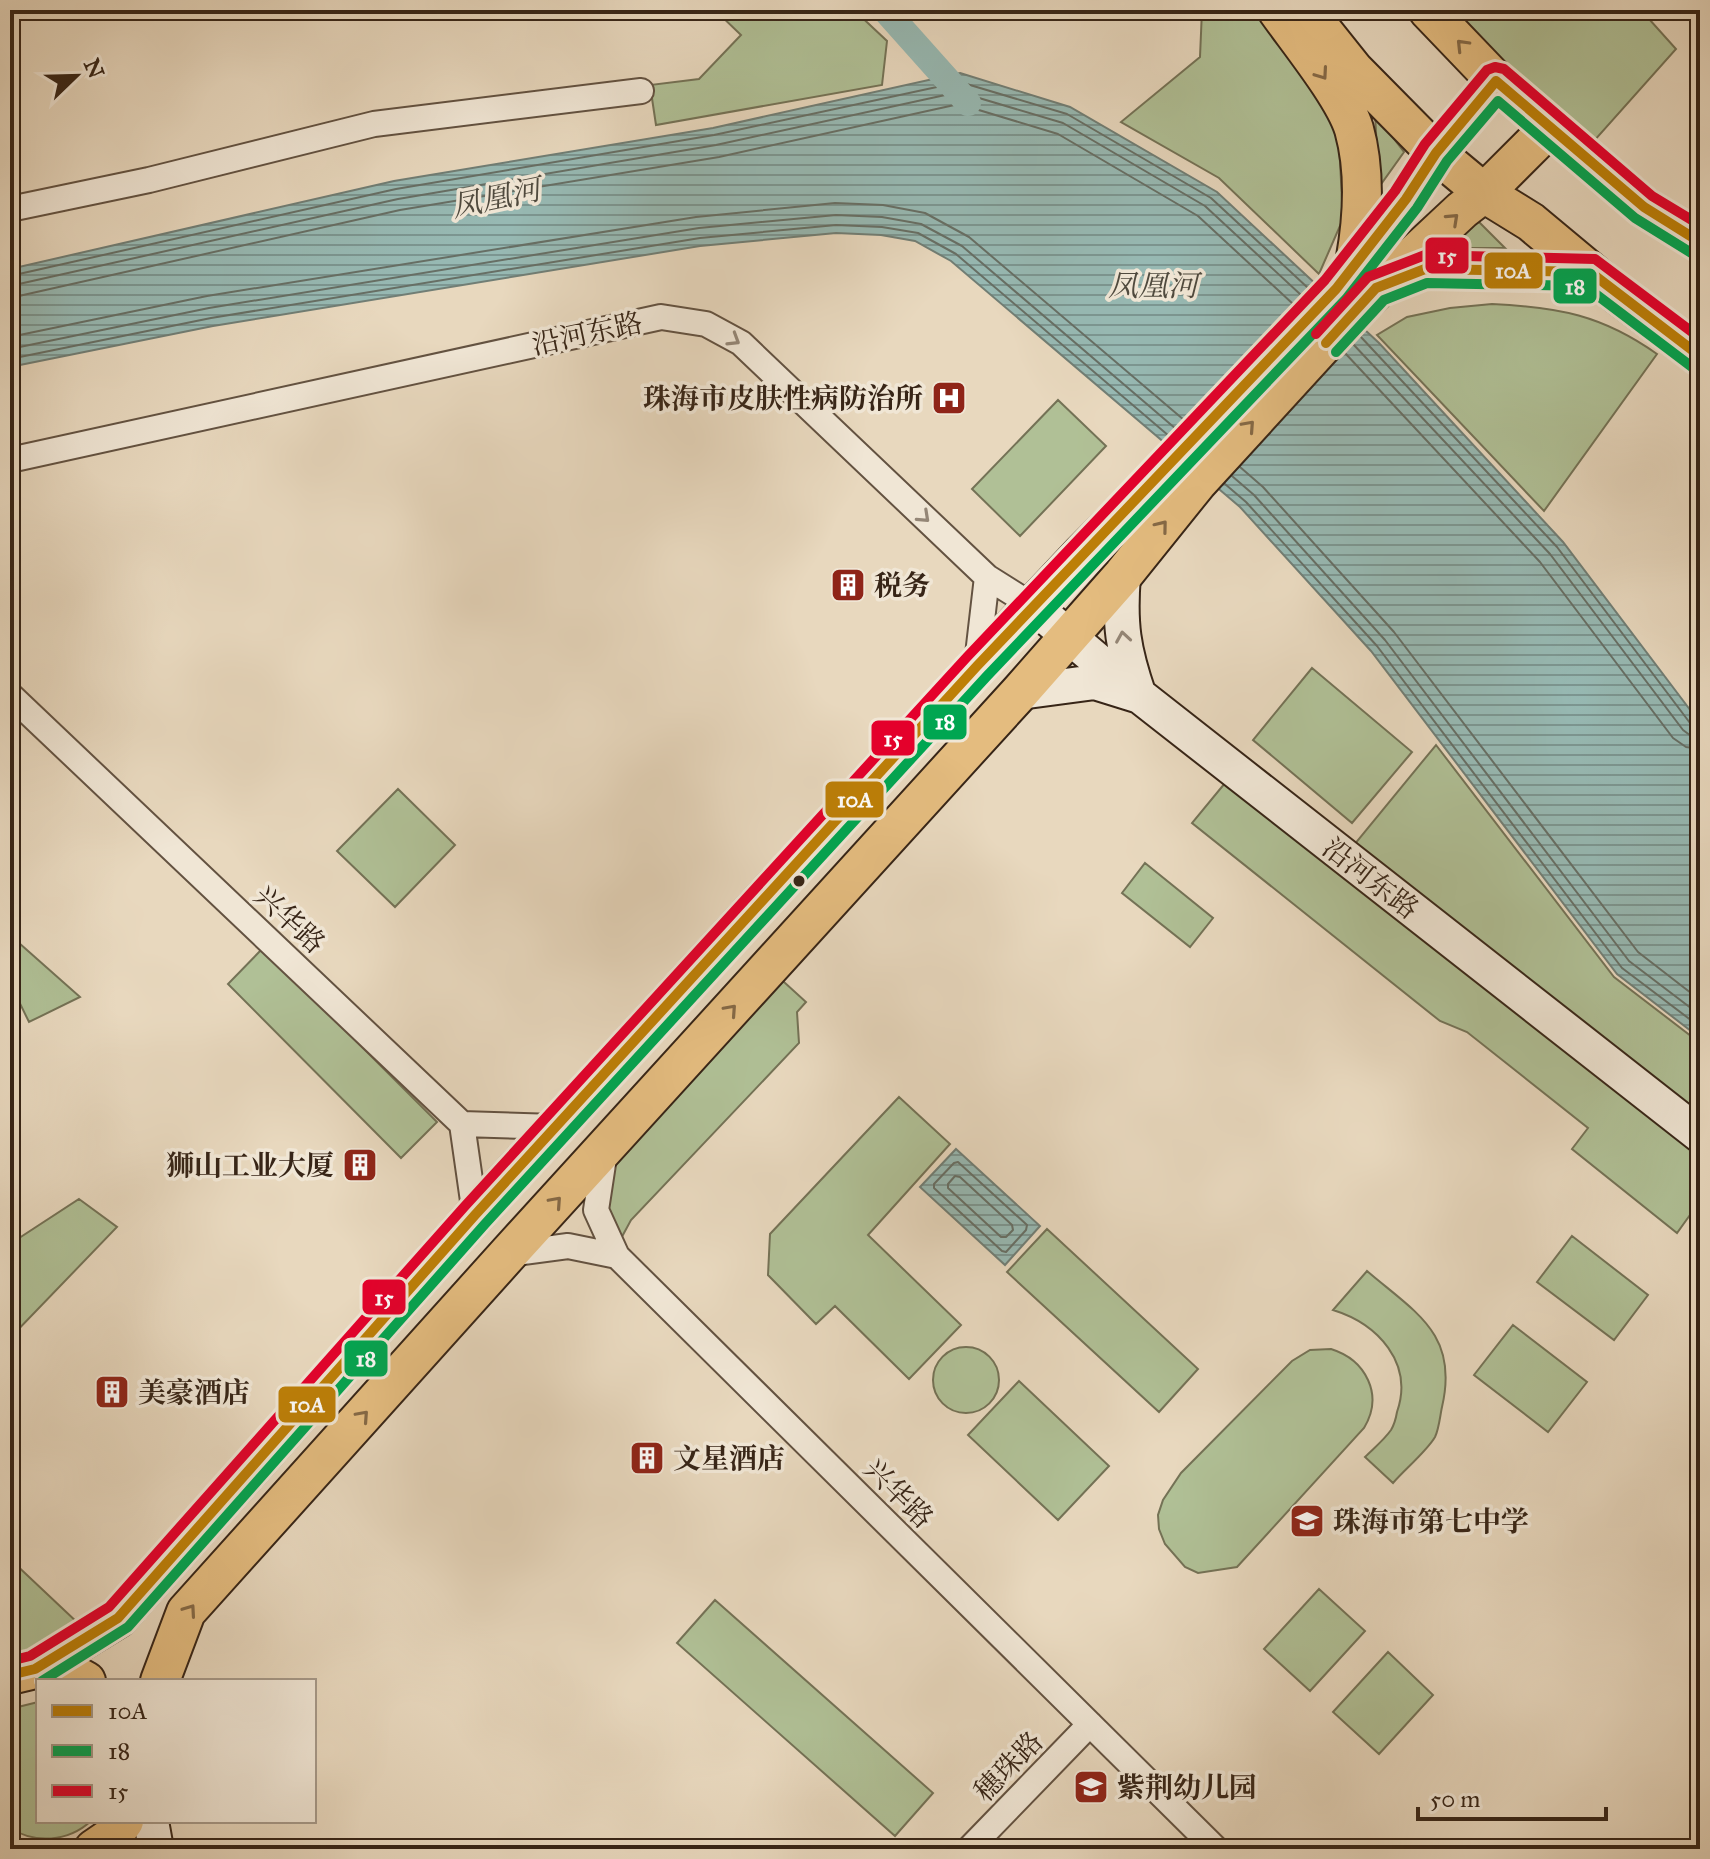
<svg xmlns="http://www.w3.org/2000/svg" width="1710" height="1859" font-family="'IM FELL Great Primer','Noto Serif SC',serif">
<defs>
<pattern id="water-rules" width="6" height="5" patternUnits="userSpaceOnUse" patternTransform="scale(2)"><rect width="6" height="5" fill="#97b9b3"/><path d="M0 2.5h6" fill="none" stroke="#7c9691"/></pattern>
</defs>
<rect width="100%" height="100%" fill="#e8d8be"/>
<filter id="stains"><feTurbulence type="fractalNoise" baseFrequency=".0025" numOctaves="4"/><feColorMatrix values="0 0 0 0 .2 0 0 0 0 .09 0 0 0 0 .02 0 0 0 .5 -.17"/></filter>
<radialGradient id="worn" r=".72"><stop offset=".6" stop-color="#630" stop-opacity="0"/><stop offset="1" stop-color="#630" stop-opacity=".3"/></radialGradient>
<path fill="#b0c096" stroke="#747256" stroke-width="2" d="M715 10H854L887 41 882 85 656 125 650 85 699 79 741 35Z
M1202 10H1264L1320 90 1339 143 1343 219 1319 274 1219 178 1121 122 1200 57Z
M1450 10H1641L1676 49 1594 141 1503 72Z
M1375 114 1404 152 1379 187Z
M1473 216 1505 248H1434Z
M1492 304C1558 307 1602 315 1657 354L1544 511 1377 335 1407 317 1450 308Z
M1058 400 1106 446 1020 536 972 489Z
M1312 668 1412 752 1352 823 1253 740Z
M1436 745 1614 977 1700 1043V1129L1349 851Z
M1230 777 1700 1141V1201L1677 1233 1572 1149 1588 1128 1467 1032 1440 1021 1192 823Z
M398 789 455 845 395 907 337 851Z
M1145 863 1213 918 1190 947 1122 893Z
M10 935 80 997 29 1022 10 983Z
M263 948 437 1122 401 1158 228 984Z
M773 972 806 1002 797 1012 799 1043 631 1220 618 1244 604 1208 612 1148Z
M899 1097 950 1144 868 1235 961 1325 909 1379 835 1306 816 1324 768 1275 770 1234Z
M79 1199 117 1227 10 1338V1244Z
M1047 1229 1198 1369 1159 1412 1007 1272Z
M1572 1236 1648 1295 1614 1340 1537 1282Z
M1367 1271C1416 1313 1459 1334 1442 1407 1440 1416 1439 1429 1435 1437 1427 1451 1404 1470 1393 1483L1365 1457C1374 1448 1384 1440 1391 1430 1394 1425 1396 1418 1397 1412 1414 1363 1378 1324 1333 1310Z
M1513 1325 1587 1382 1548 1432 1474 1375Z
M933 1380a33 33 0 1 1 66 0a33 33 0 1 1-66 0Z
M1331 1349C1366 1360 1384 1395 1364 1428L1237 1567 1198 1573 1185 1567 1165 1544 1159 1529 1158 1515 1163 1500 1181 1473 1292 1361 1310 1350Z
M1019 1381 1109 1466 1058 1520 968 1435Z
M10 1559 80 1625 10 1659Z
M1319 1589 1365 1631 1310 1691 1264 1649Z
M715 1600 933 1793 895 1836 677 1643Z
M1388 1652 1433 1695 1379 1754 1333 1712Z
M38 1702V1821H91C68 1842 35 1844 10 1828V1712L18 1707Z"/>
<path fill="url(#water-rules)" stroke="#717e75" stroke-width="2" d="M960 73 1070 107 1217 192 1379 343 1563 542 1700 723V1038L1617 974 1371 651 1240 507 951 261 915 241 881 235 836 233 700 246 213 326 10 367V269L394 181 713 128Z
M956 1149 1040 1226 1005 1265 920 1187Z"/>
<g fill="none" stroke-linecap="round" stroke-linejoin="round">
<path stroke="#676f65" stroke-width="2" d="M10 276 396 189 714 135 960 82 1067 114 1211 198 1308 288
M10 286 398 199 716 145 959 92 1063 123 1205 206 1301 295
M10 298 400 210 719 157 959 104 1058 134 1198 216 1293 304
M1360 336 1557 547 1690 723 1700 727
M10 337 207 296 696 217 835 203 883 205 925 213 969 237 1184 420
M1353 344 1550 554 1683 730 1691 736 1700 737
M10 349 209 308 699 228 836 215 882 217 921 224 962 246 1176 429
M1345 353 1540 562 1673 738 1686 747 1700 749
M10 359 211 318 700 238 836 225 882 227 918 233 956 254 1169 436
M1240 467 1263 487 1394 632 1638 952 1700 1000
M1232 476 1254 495 1385 640 1629 961 1700 1015
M1225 484 1246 502 1377 646 1622 968 1700 1027
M958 1162 1027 1225 1026 1230 1006 1252 1002 1251 934 1188V1184L954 1163Z
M955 1176 960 1177 1012 1225 1013 1230 1006 1237H1001L948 1188V1184Z"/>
<path stroke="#97b9b3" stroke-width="26" d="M885 10 968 103"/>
<g stroke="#635241" stroke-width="28">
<path id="street" d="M10 209 149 180 374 124 641 91
M10 460 661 317 706 324 741 343 987 577 977 663
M987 577 1033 606
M10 695 462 1124 475 1215
M462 1124 555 1127
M605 1151 596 1210 617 1256
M508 1254 568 1246 617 1256 1216 1849
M969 1849 1090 1724"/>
</g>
<g stroke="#372517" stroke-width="38">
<path id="secondary" d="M1123 575C1119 624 1123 650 1139 696
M1033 606 1130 688
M1020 692 1095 682 1140 696 1700 1135
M151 1821 156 1849"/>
</g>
<g stroke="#372517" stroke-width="42">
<path id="primary" d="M1277 10C1298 40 1344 96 1354 129 1366 172 1363 219 1355 263
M1306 10 1354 70 1436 153 1484 193 1531 222 1616 293 1700 356
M1428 10 1496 81 1644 207 1700 242
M1390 282 1425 269 1590 272
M35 1669 68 1671 86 1681
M10 1675 35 1669 118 1618 475 1215 977 666 1082 554 1171 465 1336 289 1406 199 1436 153 1496 81
M160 1681 186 1612 508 1254 1020 692 1123 575 1197 483 1358 307 1462 210 1484 193 1550 127
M94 1849 113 1836 124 1821"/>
</g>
<use href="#street" stroke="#f0e6d5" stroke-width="24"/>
<use href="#secondary" stroke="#f0e6d5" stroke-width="34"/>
<use href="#primary" stroke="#e4bc7f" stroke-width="38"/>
<g stroke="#f0e6d5" stroke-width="16">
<path id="bus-1" d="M1326 343 1376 288 1425 269 1590 272 1700 356
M10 1675 35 1669 118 1618 475 1215 977 666 1336 289 1406 199 1436 153 1496 81 1644 207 1700 242"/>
</g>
<g stroke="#f0e6d5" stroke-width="16">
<path id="bus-2" d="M1336 352 1384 300 1427 283 1585 286 1692 367
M42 1681 128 1627 485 1224 987 676 1346 299 1417 208 1447 161 1498 101 1635 218 1693 254"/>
</g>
<g stroke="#f0e6d5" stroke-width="16">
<path id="bus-3" d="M1316 334 1368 277 1425 255 1595 259 1700 338
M10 1661 30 1656 109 1607 465 1206 967 657 1325 280 1395 191 1425 144 1487 70 1495 67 1504 69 1652 196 1700 225"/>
</g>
<use href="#bus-1" stroke="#bd7f07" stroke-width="10"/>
<use href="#bus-2" stroke="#00a651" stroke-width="10"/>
<use href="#bus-3" stroke="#e4002b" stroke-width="10"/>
</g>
<defs><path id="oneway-chevron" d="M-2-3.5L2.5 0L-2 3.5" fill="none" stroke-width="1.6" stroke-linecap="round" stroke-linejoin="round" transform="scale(2)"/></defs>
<g stroke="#856946">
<use href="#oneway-chevron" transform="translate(1462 45) rotate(-134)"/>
<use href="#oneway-chevron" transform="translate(1322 74) rotate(55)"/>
<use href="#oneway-chevron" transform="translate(1453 219) rotate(-43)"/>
<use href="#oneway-chevron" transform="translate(1249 426) rotate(-48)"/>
<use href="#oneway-chevron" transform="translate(1162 526) rotate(-51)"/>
<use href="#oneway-chevron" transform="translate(731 1010) rotate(-48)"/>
<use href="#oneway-chevron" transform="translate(556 1202) rotate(-48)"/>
<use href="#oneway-chevron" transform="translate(363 1416) rotate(-48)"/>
<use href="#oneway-chevron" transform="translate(190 1610) rotate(-55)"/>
</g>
<g stroke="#948676">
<use href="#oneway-chevron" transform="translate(734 340) rotate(32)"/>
<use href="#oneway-chevron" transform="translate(924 517) rotate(43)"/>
<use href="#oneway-chevron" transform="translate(1123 637) rotate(-99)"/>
</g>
<defs>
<g id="hospital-square" transform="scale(1.8)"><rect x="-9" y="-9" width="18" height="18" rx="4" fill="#8f2418" stroke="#f0e6d5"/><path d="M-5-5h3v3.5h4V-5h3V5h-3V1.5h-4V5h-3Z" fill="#fff"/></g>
<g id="building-square" transform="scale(1.8)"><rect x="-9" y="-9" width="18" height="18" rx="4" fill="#8f2418" stroke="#f0e6d5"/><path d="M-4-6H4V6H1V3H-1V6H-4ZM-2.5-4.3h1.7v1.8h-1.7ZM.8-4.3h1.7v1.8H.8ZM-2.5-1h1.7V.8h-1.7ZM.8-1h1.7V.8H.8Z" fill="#fff"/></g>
<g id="school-square" transform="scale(1.8)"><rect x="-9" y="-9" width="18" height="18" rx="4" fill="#8f2418" stroke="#f0e6d5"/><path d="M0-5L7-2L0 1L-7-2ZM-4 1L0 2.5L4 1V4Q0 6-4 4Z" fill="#fff"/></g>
</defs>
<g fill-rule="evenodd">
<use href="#hospital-square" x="949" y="398"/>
<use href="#building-square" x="848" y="585"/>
<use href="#building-square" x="360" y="1165"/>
<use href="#building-square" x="112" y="1392"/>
<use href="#building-square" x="647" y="1458"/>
<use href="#school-square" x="1307" y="1521"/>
<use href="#school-square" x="1091" y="1787"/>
</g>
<circle fill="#372517" stroke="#f0e6d5" stroke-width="3" cx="799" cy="881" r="7"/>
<g text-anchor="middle" stroke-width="7" stroke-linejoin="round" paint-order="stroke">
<g font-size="28" fill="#372517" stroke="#f0e6d5">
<text transform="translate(587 333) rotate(-12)" y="10">沿河东路</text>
<text transform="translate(1371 878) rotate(38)" y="10">沿河东路</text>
<text transform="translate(290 919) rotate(43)" y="10">兴华路</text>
<text transform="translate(899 1493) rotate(45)" y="10">兴华路</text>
<text transform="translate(1008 1766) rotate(-46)" y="10">穗珠路</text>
</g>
<g font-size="28" font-weight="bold" fill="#372517" stroke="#f0e6d5" text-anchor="start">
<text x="923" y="408" text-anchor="end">珠海市皮肤性病防治所</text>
<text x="874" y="595">税务</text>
<text x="334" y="1175" text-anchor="end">狮山工业大厦</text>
<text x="138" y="1402">美豪酒店</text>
<text x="673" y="1468">文星酒店</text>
<text x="1333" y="1531">珠海市第七中学</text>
<text x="1117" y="1797">紫荆幼儿园</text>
</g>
<g font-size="30" font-style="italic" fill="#4f4a3e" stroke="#f0e6d5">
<text transform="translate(496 198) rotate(-12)" y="10">凤凰河</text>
<text x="1153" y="296">凤凰河</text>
</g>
</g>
<g stroke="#f0e6d5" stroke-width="3">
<rect x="1424" y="236" width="46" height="39" rx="8" fill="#e4002b"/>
<rect x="1483" y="251" width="61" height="39" rx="8" fill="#bd7f07"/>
<rect x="1552" y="267" width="46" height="38" rx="8" fill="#00a651"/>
<rect x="922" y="703" width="46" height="38" rx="8" fill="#00a651"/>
<rect x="870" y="719" width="46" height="38" rx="8" fill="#e4002b"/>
<rect x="824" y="780" width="61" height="39" rx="8" fill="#bd7f07"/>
<rect x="361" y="1278" width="46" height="38" rx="8" fill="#e4002b"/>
<rect x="343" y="1339" width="46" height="39" rx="8" fill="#00a651"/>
<rect x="277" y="1385" width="60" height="39" rx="8" fill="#bd7f07"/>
</g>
<g font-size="22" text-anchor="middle" font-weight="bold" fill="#fff">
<text x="1447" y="263">15</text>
<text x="1513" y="278">10A</text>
<text x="1575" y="294">18</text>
<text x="945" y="729">18</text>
<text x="893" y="746">15</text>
<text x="855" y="807">10A</text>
<text x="384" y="1305">15</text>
<text x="366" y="1366">18</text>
<text x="307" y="1412">10A</text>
</g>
<rect width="1710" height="1859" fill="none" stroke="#e8d8be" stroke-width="40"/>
<rect x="12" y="12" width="1686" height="1835" fill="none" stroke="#372517" stroke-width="4"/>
<rect x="20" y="20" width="1670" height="1819" fill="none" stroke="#372517" stroke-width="2"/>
<rect x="36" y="1679" width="280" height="144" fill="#f0e6d5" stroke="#a69989" stroke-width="2"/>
<rect x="52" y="1705" width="40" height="12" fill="#bd7f07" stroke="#a69989" stroke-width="2"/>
<text x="108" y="1719" font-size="24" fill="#372517">10A</text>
<rect x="52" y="1745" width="40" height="12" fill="#00a651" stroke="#a69989" stroke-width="2"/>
<text x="108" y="1759" font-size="24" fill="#372517">18</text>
<rect x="52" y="1785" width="40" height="12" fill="#e4002b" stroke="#a69989" stroke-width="2"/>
<text x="108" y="1799" font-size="24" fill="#372517">15</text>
<g transform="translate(76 76) rotate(67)" stroke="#f0e6d5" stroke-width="6" paint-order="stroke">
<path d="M0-6L14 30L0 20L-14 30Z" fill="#372517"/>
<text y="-12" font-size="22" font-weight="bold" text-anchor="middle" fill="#372517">N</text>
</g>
<path d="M1418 1807v12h188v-12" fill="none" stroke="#372517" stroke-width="4"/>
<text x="1430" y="1807" font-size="24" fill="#372517" stroke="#f0e6d5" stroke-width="6" paint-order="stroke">50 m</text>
<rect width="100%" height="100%" filter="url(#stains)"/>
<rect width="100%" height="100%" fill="url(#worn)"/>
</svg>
